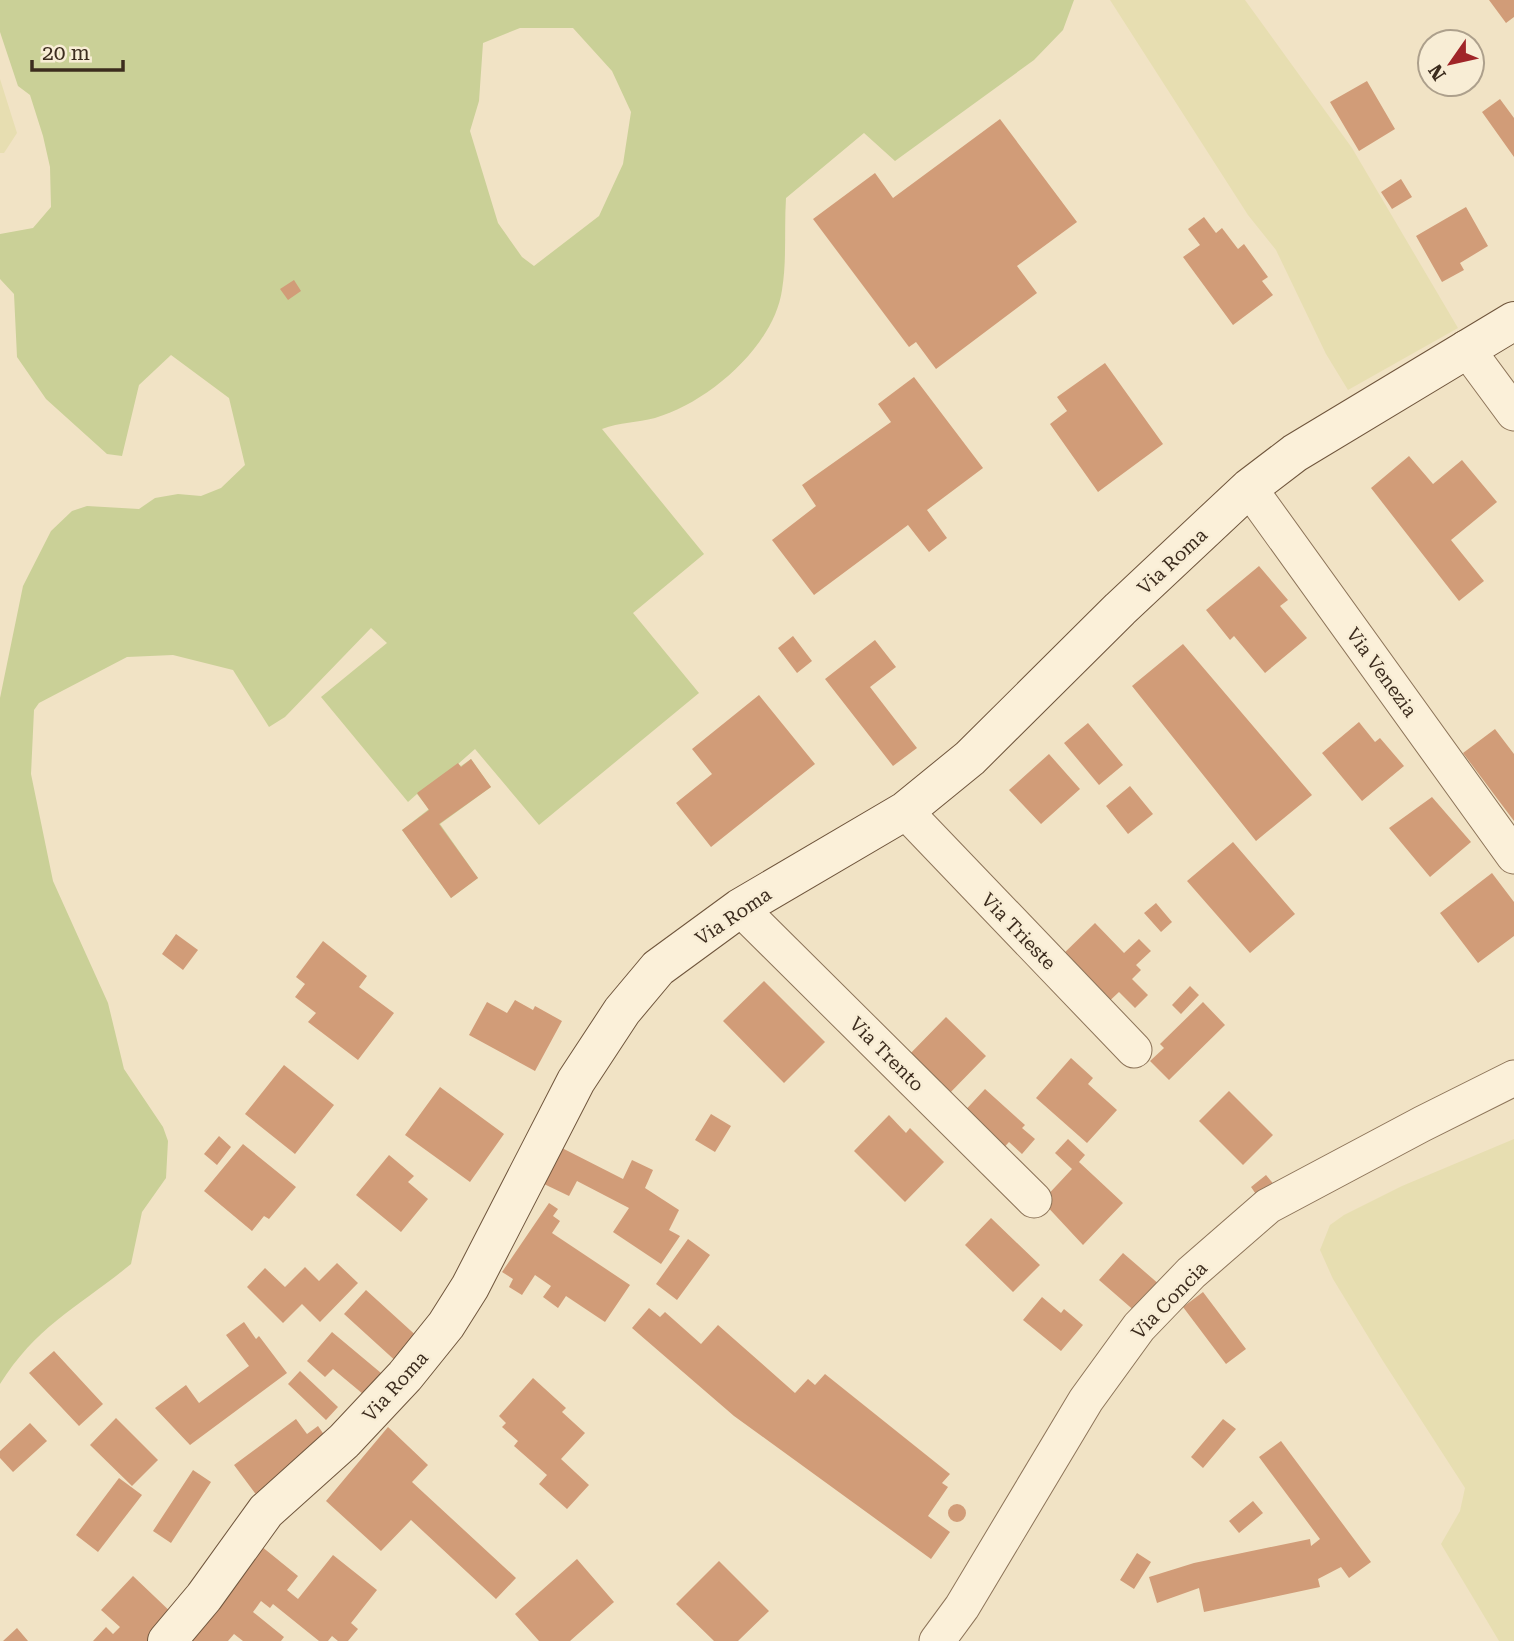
<svg xmlns="http://www.w3.org/2000/svg" width="1514" height="1641" font-family="'Roboto Serif',serif">
<rect width="100%" height="100%" fill="#f1e3c5"/>
<path fill="#e7deb1" d="M1110 0H1245L1352 148 1458 328 1348 390 1326 354 1276 250 1248 215Z
M0 79 17 133 4 153H0Z
M1514 1139V1641H1499L1441 1544 1460 1511 1465 1488 1383 1361 1333 1279 1320 1250 1330 1225 1344 1215 1402 1186Z"/>
<path fill="#cad097" fill-rule="evenodd" d="M0 0H1074L1063 30 1034 60 895 161 864 133 786 198C784 228 787 260 782 290 774 346 708 403 655 418 637 423 620 422 602 429L704 554 633 613 699 693 539 825 475 749 458 764 461 766 471 759 491 787 440 824 478 878 451 898 402 830 429 809 417 794 408 802 321 697 387 643 371 628 285 717 269 727 233 670 173 655 127 657 39 703 34 710 31 774 53 881 108 1003 124 1069 163 1127 168 1141 166 1178 142 1212 131 1264C80 1306 37 1325 0 1384V698L23 586 51 531 72 511 87 506 139 509 155 498 178 494 201 496 221 488 245 465 229 398 171 355 139 385 122 456 107 454 46 399 17 357 14 294 0 279V234L33 228 51 207 50 167 43 136 30 95 18 86 0 32ZM520 28H573L612 71 631 112 623 164 599 216 534 266 522 257 498 223 470 131 479 101 483 43Z"/>
<path fill="#d19c78" d="M1489 0H1514V17L1506 23Z
M1367 81 1395 129 1359 151 1330 102Z
M1500 99 1514 118V157L1482 112Z
M1000 119 1077 222 1017 266 1037 293 936 369 916 342 909 347 813 219 875 173 893 198Z
M1401 179 1412 197 1392 209 1381 192Z
M1466 207 1488 246 1460 263 1464 270 1442 282 1416 236Z
M1204 217 1216 233 1222 228 1238 249 1244 244 1268 277 1262 281 1273 295 1233 325 1183 257 1200 245 1188 229Z
M294 280 301 291 288 300 280 289Z
M1105 363 1163 444 1098 492 1050 424 1067 411 1057 397Z
M914 377 983 468 927 510 947 538 929 552 908 525 814 595 772 540 816 506 802 485 891 422 878 404Z
M1409 456 1433 484 1462 460 1497 502 1451 540 1484 581 1459 601 1371 488Z
M1259 566 1288 600 1280 606 1307 638 1265 673 1234 636 1230 640 1206 610Z
M793 636 812 661 797 673 778 648Z
M875 640 896 667 870 687 917 748 893 766 825 679Z
M1183 644 1312 795 1256 841 1132 686Z
M759 695 815 764 711 847 676 803 712 774 692 749Z
M1359 722 1375 742 1380 738 1404 766 1362 801 1322 753Z
M1088 723 1123 765 1099 785 1064 743Z
M1495 729 1514 754V821L1463 753Z
M1049 754 1080 789 1041 824 1009 790Z
M471 759 491 787 439 824 478 878 451 898 402 830 429 810 417 793 458 763 461 767Z
M1130 786 1153 814 1128 834 1106 806Z
M1432 797 1471 842 1430 877 1389 828Z
M1233 842 1295 914 1250 953 1187 881Z
M1492 873 1514 902V936L1478 963 1440 913Z
M1156 903 1172 922 1161 932 1144 913Z
M1095 923 1124 953 1139 939 1151 951 1136 965 1141 970 1132 979 1148 995 1135 1008 1119 992 1103 1007 1057 960Z
M176 934 198 950 183 970 162 954Z
M323 941 367 976 359 987 394 1013 358 1060 308 1022 316 1013 295 997 305 984 296 977Z
M764 981 825 1042 784 1083 723 1021Z
M1190 986 1199 995 1181 1014 1172 1005Z
M515 1000 533 1010 535 1006 562 1021 535 1071 469 1035 487 1002 507 1013Z
M1203 1002 1225 1025 1169 1080 1150 1061 1164 1048 1160 1044Z
M946 1017 986 1056 944 1099 904 1060Z
M1071 1058 1093 1078 1088 1084 1117 1110 1087 1143 1036 1098Z
M284 1065 334 1105 295 1154 245 1114Z
M440 1087 504 1134 470 1182 405 1135Z
M985 1089 1025 1125 1022 1128 1035 1139 1022 1154 1009 1142 1000 1152 960 1116Z
M1229 1091 1273 1135 1243 1165 1199 1121Z
M711 1114 731 1126 715 1152 695 1140Z
M889 1115 906 1133 910 1128 944 1162 905 1202 854 1151Z
M219 1136 231 1147 217 1165 204 1154Z
M1068 1139 1085 1155 1079 1162 1123 1203 1083 1245 1042 1201 1072 1169 1055 1153Z
M243 1144 296 1187 269 1219 264 1216 252 1231 204 1191Z
M562 1148 623 1179 632 1160 653 1170 645 1188 679 1210 669 1230 680 1236 661 1264 613 1232 629 1208 577 1181 569 1196 544 1184Z
M389 1155 414 1176 408 1182 428 1199 401 1232 356 1195Z
M1266 1175 1276 1187 1260 1200 1251 1187Z
M549 1203 558 1209 553 1216 560 1221 552 1233 630 1285 605 1322 566 1296 558 1308 543 1297 551 1286 535 1275 522 1295 509 1287 513 1279 502 1272Z
M991 1218 1040 1265 1013 1292 965 1245Z
M688 1239 710 1255 677 1300 656 1284Z
M1123 1253 1160 1285 1137 1313 1099 1280Z
M337 1263 358 1283 320 1322 302 1304 283 1323 247 1287 265 1268 285 1287 305 1267 319 1281Z
M366 1290 421 1340 399 1364 344 1314Z
M1203 1292 1246 1349 1226 1364 1183 1307Z
M1042 1297 1061 1313 1064 1309 1083 1325 1061 1351 1023 1320Z
M649 1308 660 1317 665 1312 701 1344 718 1325 795 1393 808 1379 815 1385 825 1374 950 1474 942 1483 948 1487 928 1516 950 1532 931 1559 734 1416 632 1328Z
M244 1322 256 1339 259 1336 287 1373 190 1445 155 1408 186 1385 199 1403 249 1366 226 1335Z
M332 1332 387 1378 369 1399 333 1369 325 1377 307 1361Z
M54 1351 103 1404 79 1426 29 1373Z
M300 1371 338 1407 326 1420 288 1384Z
M533 1378 566 1408 562 1412 585 1433 561 1459 589 1485 567 1509 539 1484 547 1475 514 1446 518 1441 502 1427 506 1423 499 1416Z
M116 1418 158 1460 132 1486 90 1445Z
M296 1419 307 1434 318 1426 329 1442 260 1500 234 1465Z
M1223 1419 1236 1429 1203 1468 1191 1457Z
M30 1423 47 1441 13 1472 0 1458V1451Z
M388 1427 428 1465 412 1482 516 1578 496 1599 411 1520 381 1551 326 1501Z
M1281 1441 1371 1562 1349 1578 1341 1567 1318 1579 1320 1587 1204 1612 1199 1588 1157 1603 1149 1577 1194 1563 1310 1539 1311 1546 1320 1539 1259 1457Z
M193 1470 211 1482 171 1543 153 1531Z
M119 1478 142 1495 98 1552 76 1535Z
M1253 1501 1263 1513 1239 1533 1229 1521Z
M948 1513a9 9 0 1 1 18 0a9 9 0 1 1-18 0Z
M261 1546 298 1576 287 1590 298 1599 333 1555 377 1590 351 1623 358 1629 348 1641H338L332 1636 328 1641H319L273 1604 270 1608 261 1601 253 1612 284 1637 281 1641H243L234 1634 228 1641H184Z
M1137 1553 1151 1562 1134 1589 1120 1580Z
M577 1559 614 1602 570 1641H539L515 1614Z
M719 1561 769 1611 738 1641H714L676 1604Z
M133 1576 176 1617 154 1641H93L106 1627 113 1634 120 1627 101 1610Z
M17 1628 28 1641H3Z"/>
<g fill="none" stroke-linecap="round" stroke-linejoin="round">
<g stroke="#8d7459" stroke-width="37">
<path id="minor" d="M1466 348 1514 413
M1249 488 1514 856
M905 811 1134 1050
M740 908 1034 1200
M937 1641 962 1607 1086 1400 1139 1327 1191 1273 1268 1206 1422 1124 1514 1078"/>
</g>
<g stroke="#6f553c" stroke-width="40">
<path id="secondary" d="M167 1641 204 1597 266 1511 344 1441 405 1376 446 1325 470 1287 576 1081 622 1011 658 968 740 908 905 811 970 758 1120 609 1249 488 1295 453 1514 321"/>
</g>
<use href="#minor" stroke="#fbf0d9" stroke-width="35"/>
<use href="#secondary" stroke="#fbf0d9" stroke-width="38"/>
</g>
<g text-anchor="middle" stroke-width="5" stroke-linejoin="round" paint-order="stroke">
<g font-size="19" fill="#3c2c1e" stroke="#f8edd5">
<text transform="translate(1172 561) rotate(-43)" y="7">Via Roma</text>
<text transform="translate(1382 672) rotate(54)" y="7">Via Venezia</text>
<text transform="translate(733 916) rotate(-34)" y="7">Via Roma</text>
<text transform="translate(1019 931) rotate(46)" y="7">Via Trieste</text>
<text transform="translate(887 1054) rotate(45)" y="7">Via Trento</text>
<text transform="translate(1169 1300) rotate(-46)" y="7">Via Concia</text>
<text transform="translate(395 1386) rotate(-48)" y="7">Via Roma</text>
</g>
</g>
<g transform="translate(1451 63) rotate(236)"><circle r="33" fill="#f8edd5" stroke="#ada08c" stroke-width="2"/>
<path d="M0-5L12 26L0 18L-12 26Z" fill="#a02528"/>
<text y="-10" font-size="19" font-weight="bold" text-anchor="middle" fill="#3c2c1e">N</text>
</g>
<path d="M32 60v10h91v-10" fill="none" stroke="#3c2c1e" stroke-width="3.5"/>
<text x="42" y="60" font-size="21" fill="#3c2c1e" stroke="#f8edd5" stroke-width="5" paint-order="stroke">20 m</text>
</svg>
